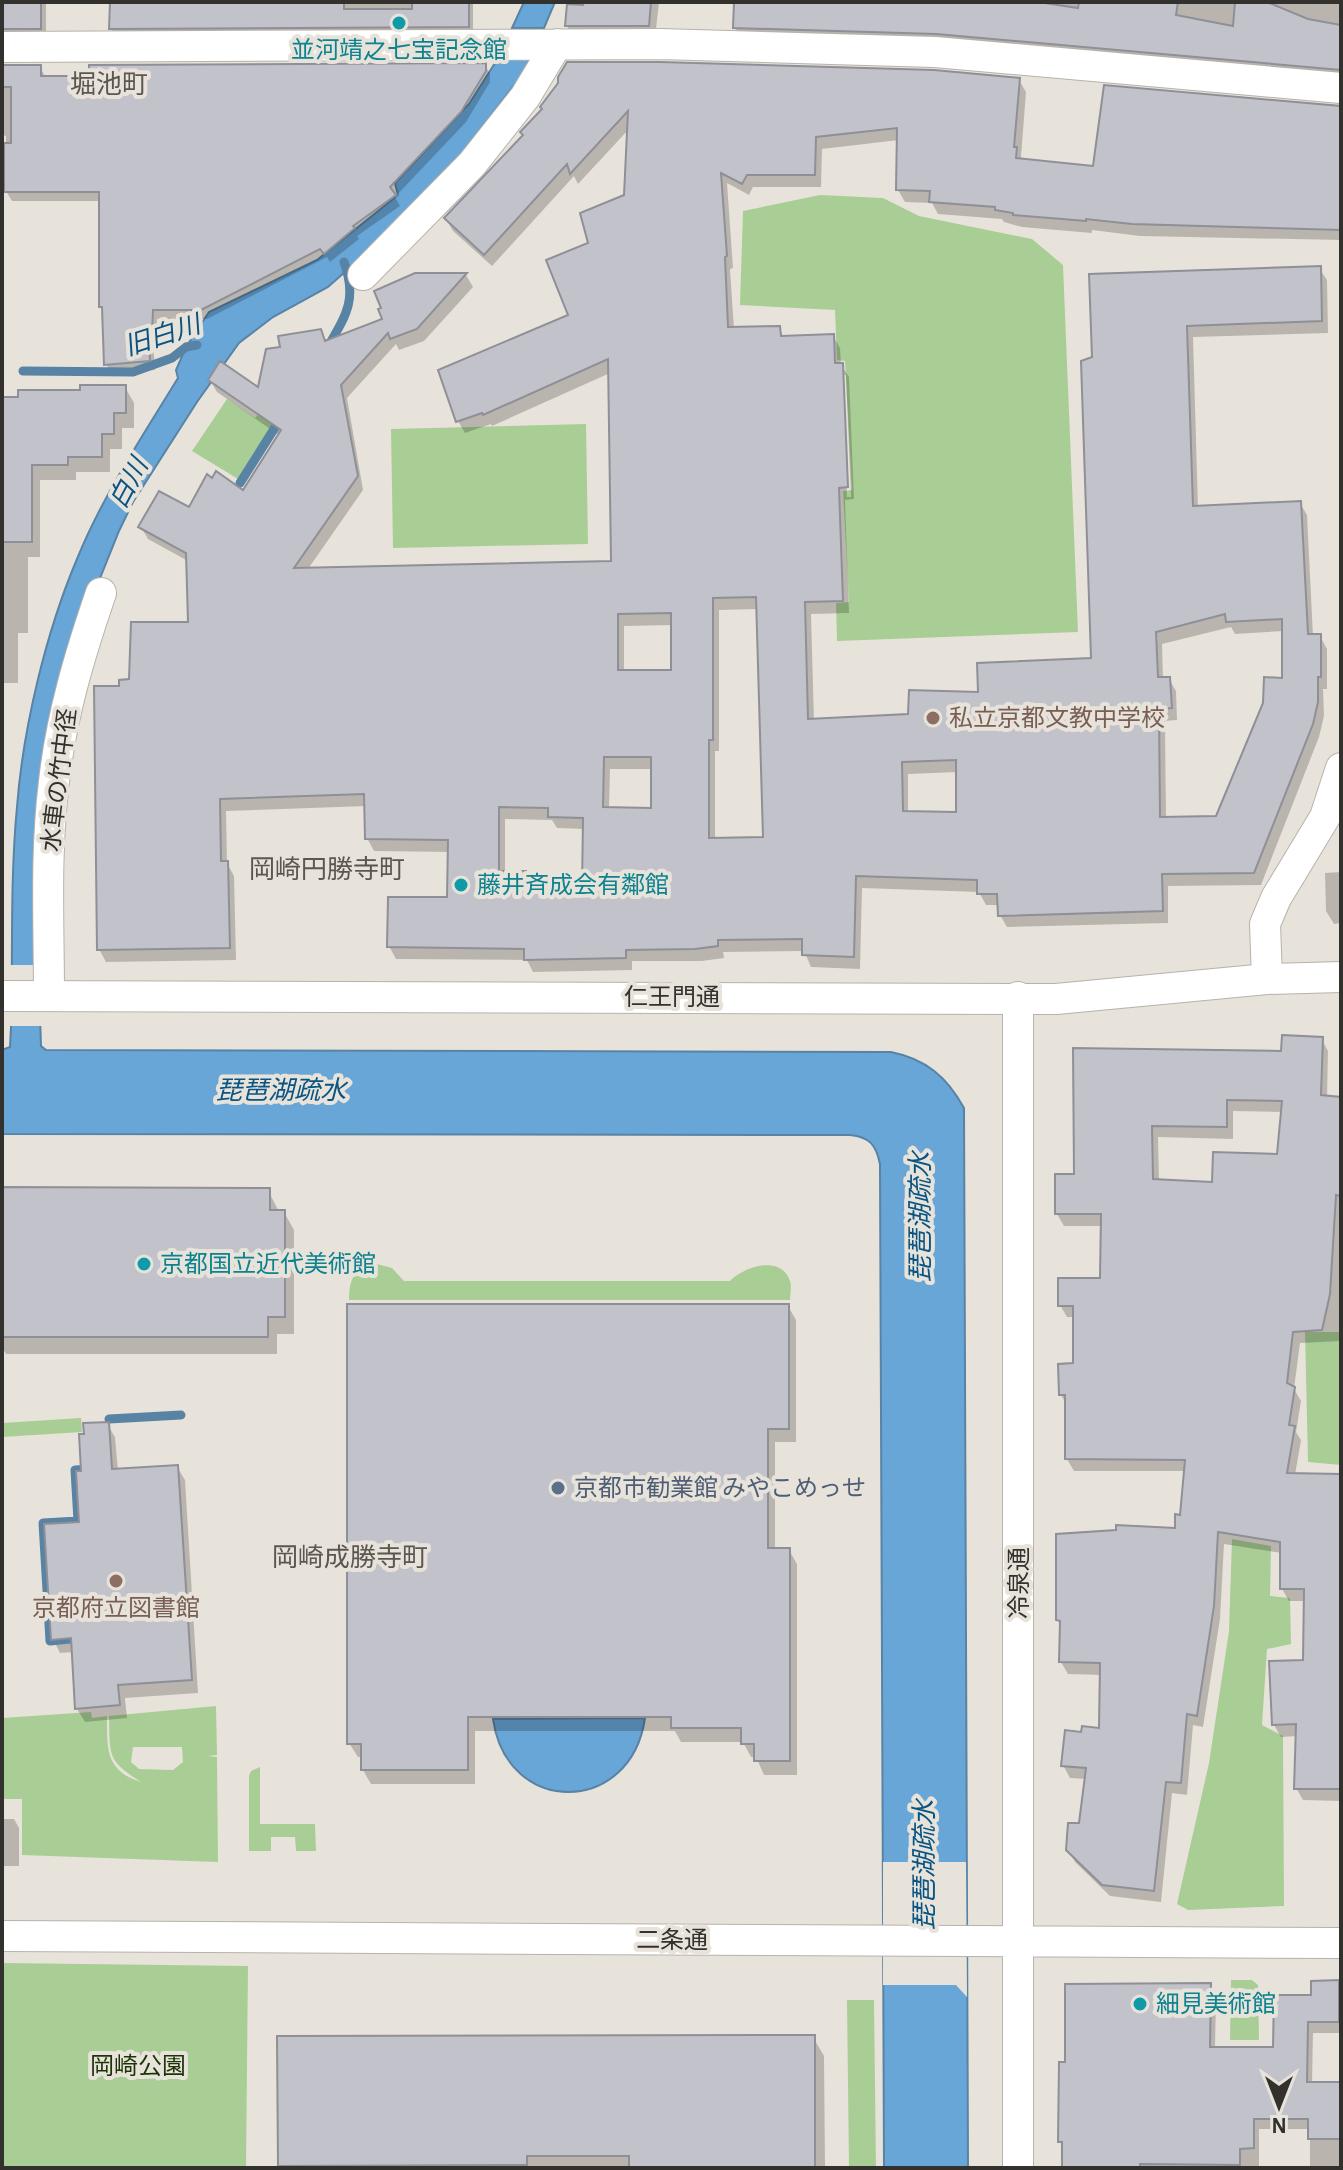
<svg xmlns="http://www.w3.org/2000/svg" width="1343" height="2170" font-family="'Alegreya Sans','Noto Sans JP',sans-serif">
<rect width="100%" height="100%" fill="#e8e3da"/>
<path fill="#a9ce95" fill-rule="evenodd" d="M820 195 883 198 919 216 1032 239 1063 265 1078 632 837 641 836 603 849 602 843 491 852 490 845 361 837 360 835 310 740 305 743 211Z
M227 399 255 418 262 410 275 420 238 479 192 451Z
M586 424 588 544 393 548 391 429Z
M377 1264 392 1268 404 1281H730C743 1267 781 1254 790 1281 792 1286 790 1295 790 1300H349C349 1279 354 1267 377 1264Z
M1305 1332H1341V1465L1308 1462Z
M81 1418 82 1432 2 1437V1423Z
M1232 1539 1271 1546 1270 1596 1290 1598 1291 1644 1267 1649 1262 1725 1283 1736 1284 1906 1188 1910 1177 1904 1209 1763 1229 1631Z
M216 1706 217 1755 208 1756 217 1757 218 1862 22 1855V1799H2V1718L91 1712 92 1718 107 1716C107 1748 105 1771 141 1782 107 1760 110 1757 109 1716ZM133 1747H182L183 1762 173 1770 139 1769 131 1762Z
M260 1767V1824H315L316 1851H296L295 1837H271V1851H249V1776L251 1771Z
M2 1963 248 1966 246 2168H2Z
M1231 1980H1252L1258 1985 1259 2040H1230Z
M847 2000H874L876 2168H849Z"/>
<path fill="#68a6d8" stroke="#5883a5" stroke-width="2" d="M524 2H555L544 28H512Z
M502 52H534L520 78 461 154 363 256 328 287 273 317 239 343 197 402 133 502 119 531 76 638 38 954 41 1046 46 1050 891 1052C926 1059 947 1077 964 1108L968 2168H884L880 1164C876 1145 870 1137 850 1135L2 1134V1050L10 1047 11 1027C13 954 10 880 17 807 23 728 46 632 77 559 103 495 142 437 178 378L176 370 186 347 209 312 317 260 398 195 395 183 469 104Z
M645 1718C631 1816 507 1817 493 1719Z"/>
<path fill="#e8e3da" d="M9 965H43V1026H8Z
M883 1862H966L967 1997 956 1985H883Z"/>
<path fill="#0003" fill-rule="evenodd" d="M2 2H46V38L2 40Z
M112 2H473V36L117 38 111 28Z
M580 2H659L655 38H574L567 26 580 7Z
M736 2H1341V81L743 40 735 28Z
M2 65 40 67 46 78 485 65 490 74V82L466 122 395 197 400 206 357 236 359 239 330 262 327 257 207 319H157V345H153L155 370 112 374 106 364 105 312 101 306V201H12L6 191V136L2 135Z
M1019 80 1026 92 1021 157 1023 161 1095 168 1341 108V240L1140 236 1092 230V233L1022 227 1004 222 1002 219 938 214 932 203 905 202 898 190 899 140 822 149 821 187H753L749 195 727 183 733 268 730 269 734 329 779 328 784 338 833 336 840 348 841 365 849 377 854 499 845 500 849 613 811 614 814 721 910 716 1093 660 1083 362 1319 268 1327 280 1328 333 1193 337 1198 508 1300 503 1307 515 1313 636H1320L1327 649V689H1323L1324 716 1319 737 1261 885 1168 886V923L1007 927 1000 915V905H986L979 892 862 888 860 969 811 967 804 951 723 952 724 958 702 961H632V970L533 972 527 960 396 959 389 946 449 899 450 852 374 851 367 838V806L226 811 227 863 234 876 236 960 106 962 99 949 121 688 131 681 190 623 188 561 148 539 141 527 243 492 280 436 217 392 210 380 260 390 282 349 320 331 327 342 384 320 415 275H466L473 287 424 341 399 350 396 344 347 398 363 490 308 569 613 563 610 373 492 426 491 424 465 433 458 421 571 316 590 245 626 196 629 129 578 184 574 176 492 266 453 231 446 219 524 136 544 109ZM842 375H846L851 497H847ZM758 609 765 839 715 840V751H719V610ZM673 625V672H624V626ZM1231 627 1235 634 1284 631V680L1217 818 1166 819 1165 721 1177 720 1176 691 1169 679H1163L1162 644ZM610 769H653V810L609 809ZM958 772V814L908 813V774ZM505 819 552 820 557 828 585 829 584 890 532 891V885L525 873H505Z
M125 387 134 403V428H122V449H110V472H76V480H40V557H28V633H18V683H2V399Z
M1341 872V923L1334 924 1326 911 1325 873Z
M1321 1038 1328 1051 1327 1097 1341 1099V1341L1300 1343 1294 1389 1301 1401 1296 1432 1301 1440 1295 1475 1341 1476V1801L1303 1800 1296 1788 1298 1736 1281 1737 1274 1725 1305 1662 1306 1601H1289L1282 1589V1553L1224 1544 1220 1619 1203 1727 1193 1725 1187 1795 1172 1793 1161 1902 1110 1896 1075 1862 1068 1849 1081 1826 1086 1779 1070 1778 1063 1765 1083 1734 1101 1730 1102 1675 1068 1674 1061 1662 1062 1627 1058 1620 1177 1530 1182 1517 1186 1471H1074L1067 1459V1405L1061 1395 1075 1365V1317H1067L1060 1305 1102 1280 1103 1226H1064L1057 1214 1076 1176 1075 1050 1283 1054ZM1233 1111 1283 1112 1279 1156 1214 1184 1159 1181 1158 1137 1233 1139Z
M2 1189 268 1190 279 1212H284L294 1230V1334H277V1354H6L2 1347Z
M788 1306 796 1320V1442H775V1550H789L797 1564V1775H764L756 1757H751L743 1742H681L675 1731H475V1784H371L363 1770V1757H358L349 1743Z
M107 1424 115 1437 118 1471 177 1467 185 1480 198 1693 125 1698 127 1718 85 1722 77 1709 74 1652 60 1653 53 1639 81 1524 83 1473Z
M2 1819H14L19 1828V1866H2Z
M1313 1983H1341V2033H1313L1312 2084H1341V2168H1310V2129H1259V2168H1064V2149L1060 2142 1067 2064 1209 1985 1216 1996 1215 2049H1275L1313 1997Z
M813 2037 824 2056 825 2168H281L280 2165Z"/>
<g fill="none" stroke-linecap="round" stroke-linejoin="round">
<path stroke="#5883a5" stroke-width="9" d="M329 345C347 314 357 298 344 262
M23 371 133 372 172 358 186 347 197 345
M240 483 281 418
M109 1419 181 1415
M70 1639 50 1641 43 1523 78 1521 75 1470 91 1469"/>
</g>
<path fill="#c2c2cb" stroke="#8e8f97" stroke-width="2" fill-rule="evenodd" d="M2 2H41V29H2Z
M110 2H344V9H412V3L469 2V27L109 29Z
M584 2H651L649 26H565L567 4 583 5Z
M734 2H1038L1078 8 1079 2H1178L1176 15 1233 26 1235 2H1267L1308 19 1341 25V70L936 34 733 28Z
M567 62H660L934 70 1020 78 1014 147H1017L1016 158 1093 166 1104 85 1341 106V230L1132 224 1086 219V221L1013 215V213L995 210V207L929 202 930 191 896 190 897 128 816 137 815 175H747L742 184 721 173 727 256 725 257 728 327 780 326 781 336 834 334 835 363H843L848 487 839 488 843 601 805 602 808 719 908 714 909 690 978 692 977 663 1091 658 1081 361 1092 357 1089 274 1321 266 1322 321 1187 326 1193 506 1301 501 1308 634H1321V677H1318V702L1313 724 1254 873 1162 874 1163 911 998 916 997 894H977V880L856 876 854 957 802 955V939L718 940V946L695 949 626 950V958L524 960V949L387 947 388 897H447L448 840 365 839 364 794 220 799 221 861H228L230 948 97 950 94 686H119V680L129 679 131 622H188L186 553 138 527 159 491 189 507 207 474 212 478 216 471 243 490 281 430 208 380 220 361 258 387 266 349 280 347 278 336 321 329 325 341 382 319 378 309 381 308 374 291 415 273H467L417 329 390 339 388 333 341 385 358 476 294 568 611 561 608 359 483 415 482 413 456 422 438 370 568 315 546 260 588 243 580 213 624 195 628 111 570 174 567 164 484 255 444 218 523 135 520 132 542 109 540 107 558 83V77ZM756 597 763 837 709 838V740H713V598ZM671 613V670H618V614ZM1225 614 1226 622 1282 619V678L1264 677 1263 703 1216 816 1160 817 1159 709 1172 708 1170 677H1158L1156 632ZM604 757H651V808L603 807ZM956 760V812L903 811 902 762ZM499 807 548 808V817L583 818 582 888 526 889V871H499Z
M486 63V71L461 112 390 187 396 195 353 226 355 228 324 254 320 249 201 310H153L152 336H149L150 361 104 365 102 307H99V192H4V143H11V87H2V65H41V76H89V65Z
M80 385H126V413H114V434H102V457H68V465H32V542H2V397H18V390H80Z
M1282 1035 1323 1037 1321 1095 1341 1097V1196L1336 1195 1330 1294 1322 1330 1293 1332 1287 1383 1295 1387 1289 1425 1295 1426 1287 1473 1341 1474V1789H1294L1296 1724 1272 1725 1269 1661 1303 1660 1304 1589H1280V1542L1218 1532 1214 1606 1197 1716 1187 1714 1181 1783 1166 1782 1154 1891 1102 1885 1066 1850 1068 1823H1079L1086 1768 1061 1766 1065 1730 1081 1732 1082 1726 1099 1728 1100 1663 1059 1662 1060 1621 1056 1620V1534L1116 1530V1525L1175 1528V1514L1180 1515 1185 1460 1065 1459V1395H1059L1058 1364 1073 1363V1306H1058V1278H1100L1101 1214H1055V1174H1074L1073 1048 1281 1051ZM1227 1100 1282 1101 1277 1154 1213 1152 1212 1182 1153 1179 1152 1126 1227 1127Z
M2 1187 270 1188V1210H285V1317H268V1337H2Z
M347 1304H789V1429H768V1548H790V1761H754V1744H741V1728H671V1717H468V1770H361V1744H347Z
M109 1422 112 1469 178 1465 192 1680 118 1685 120 1705 75 1709 71 1638 51 1640 44 1524 79 1522 76 1471H81L79 1434H84L83 1423Z
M1339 1980V2022H1308L1307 2082H1341V2139H1308V2119H1254V2148L1240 2149V2165L1140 2164V2168H1062V2142H1058L1059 2062H1065V1984L1211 1983 1210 2047H1273L1274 1995H1311V1981Z
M815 2035V2168H629V2156H527V2165L278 2166 277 2036Z"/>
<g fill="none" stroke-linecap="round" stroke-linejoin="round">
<g stroke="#b7b2aa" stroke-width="32">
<path id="minor" d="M2 47 660 44 935 52 1341 88
M363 275 472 164 525 97 557 44
M1267 979 1265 924 1276 898 1325 817 1341 768
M2 996 1056 999 1267 979 1341 977
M49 996C49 925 45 853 54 782 61 717 80 654 101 593
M1018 997V2168
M2 1936 1341 1943"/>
</g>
<use href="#minor" stroke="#fff" stroke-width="30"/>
</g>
<g fill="#0f9aa8" stroke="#e8e3da" stroke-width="3">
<circle cx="399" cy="23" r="8"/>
<circle cx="461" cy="885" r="8"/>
<circle cx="144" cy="1264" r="8"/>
<circle cx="1140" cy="2004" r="8"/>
</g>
<g fill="#8d6e63" stroke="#e8e3da" stroke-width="3">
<circle cx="933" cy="718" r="8"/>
<circle cx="116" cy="1581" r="8"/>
</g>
<circle fill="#5c6f8a" stroke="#e8e3da" stroke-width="3" cx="558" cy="1488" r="8"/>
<g text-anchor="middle" stroke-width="8" stroke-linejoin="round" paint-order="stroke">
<g font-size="24" fill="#0d838f" stroke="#e8e3da" text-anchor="start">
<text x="399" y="58" text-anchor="middle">並河靖之七宝記念館</text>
<text x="477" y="893">藤井斉成会有鄰館</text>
<text x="160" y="1272">京都国立近代美術館</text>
<text x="1156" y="2012">細見美術館</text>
</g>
<g font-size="24" fill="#785e54" stroke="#e8e3da" text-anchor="start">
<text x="949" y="726">私立京都文教中学校</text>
<text x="116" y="1616" text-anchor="middle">京都府立図書館</text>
</g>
<g font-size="24" fill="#33312e" stroke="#e8e3da">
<text transform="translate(59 780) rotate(-83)" y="8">水車の竹中径</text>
<text x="672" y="1005">仁王門通</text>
<text transform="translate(1019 1583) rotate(-90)" y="8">冷泉通</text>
<text x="672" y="1948">二条通</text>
</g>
<g font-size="24" fill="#4e5e75" stroke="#e8e3da" text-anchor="start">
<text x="574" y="1496">京都市勧業館 みやこめっせ</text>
</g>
<g font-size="24" fill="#1a3406" stroke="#e8e3da">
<text x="138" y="2074">岡崎公園</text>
</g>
<g font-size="26" fill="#5b5750" stroke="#e8e3da">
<text x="109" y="93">堀池町</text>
<text x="327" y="878">岡崎円勝寺町</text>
<text x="350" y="1566">岡崎成勝寺町</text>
</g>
<g font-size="26" font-style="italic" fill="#085483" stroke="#e8e3da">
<text transform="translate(162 335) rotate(-18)" y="9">旧白川</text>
<text transform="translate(128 483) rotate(-62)" y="9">白川</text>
<text x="281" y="1099">琵琶湖疏水</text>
<text transform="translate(920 1217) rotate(-90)" y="9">琵琶湖疏水</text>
<text transform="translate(924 1865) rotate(-90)" y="9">琵琶湖疏水</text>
</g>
</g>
<rect width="1343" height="2170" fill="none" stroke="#33312e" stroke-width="8"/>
<g transform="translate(1279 2106) rotate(180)" stroke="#e8e3da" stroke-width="6" paint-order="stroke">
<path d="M0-6L14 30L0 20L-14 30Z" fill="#33312e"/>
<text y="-12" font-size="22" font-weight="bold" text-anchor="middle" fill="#33312e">N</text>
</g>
</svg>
